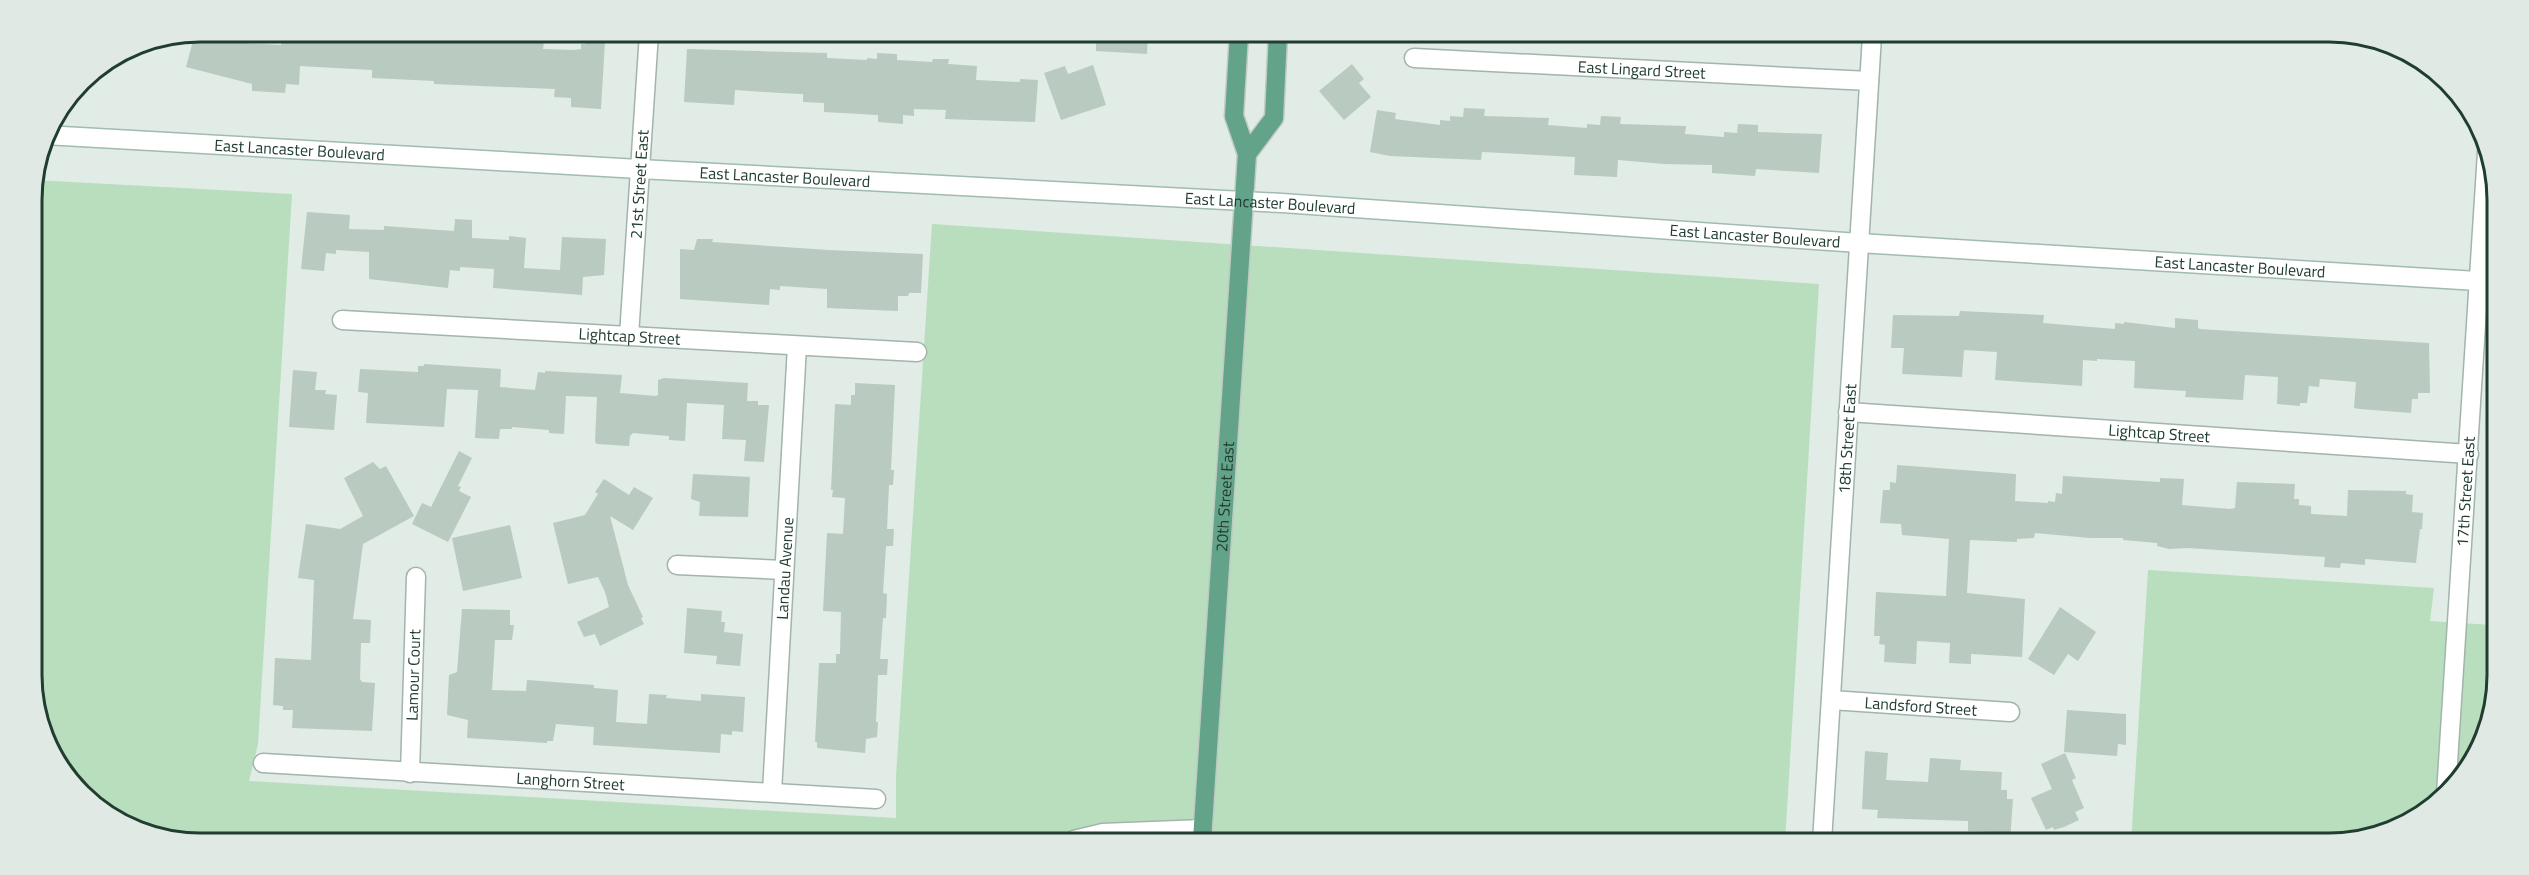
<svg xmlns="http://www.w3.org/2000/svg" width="2529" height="875" font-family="'Titillium Web',sans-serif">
<rect width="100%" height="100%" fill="#e0ece5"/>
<path fill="#b8debd" d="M34 180 292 194 258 744 249 781 896 818V776L932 224 1819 284 1785 842 156 838 74 786 35 707 32 190Z
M2148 570 2434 588 2430 621 2492 625V719L2469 768 2432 808 2339 843H2131Z"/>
<path fill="#b9cac0" d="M207 32 225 36 224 42 281 45 282 35 316 37V32H405V35L424 37 464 39V34L516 36V41L544 42 543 49 574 50 581 49V44H585L586 40 605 41 601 109 571 107V98L554 97 555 89 434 84V81L372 78V70L300 66 299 85 286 84 285 93 252 91V84L186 67 195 33Z
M1096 34H1148L1147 54 1096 51Z
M687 49 827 53V58L867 60V58L877 59V53L897 54V60L932 62 933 59H949L948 64 977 66 976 80 1020 82V79L1038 80 1035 122 945 119 946 110 914 109V116L903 115V124L878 122V115L824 112V103L803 102V94L780 93 735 90 734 105 684 102Z
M1352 64 1364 79 1359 83 1371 97 1344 120 1319 91Z
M1093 65 1106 105 1061 120 1044 73 1065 66 1068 74Z
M1464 108 1485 109 1484 116 1549 118 1548 125 1587 128V124L1600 125 1601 116 1621 117 1620 124 1686 126 1685 134 1724 137V132L1737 133 1738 124 1758 125V132L1822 134 1819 173 1756 169 1755 176 1712 173V165L1664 164 1618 160 1617 177 1574 175 1575 157 1482 152 1481 160 1390 156 1370 152 1377 110 1396 113 1395 119 1440 125V120L1450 121V116L1463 117Z
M307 212 350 215 349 229 384 230V226L454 231 455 219 472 220V238L509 240V236L526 238 524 268 560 270 562 237 606 239 604 275 583 277 582 295 493 288 494 269 460 267V271L450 270 448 288 369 279V252L336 250V254L326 253 324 271 301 269Z
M697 239H713L712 242 828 250 923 254 921 293H909L908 296H898V311L827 308V289L780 286V290L770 289 769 305 680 299V249L694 250Z
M1960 311 2044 315 2043 323 2115 329V323L2124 324V322L2175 328V318L2198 320V328L2200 329 2429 343 2430 393H2418V399H2412L2411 413 2360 409 2354 408 2356 382 2320 379 2319 387 2309 386 2307 403H2300V406L2277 404 2278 377 2245 375 2243 400 2185 397 2186 391 2134 388 2135 361 2097 359V361L2083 360 2082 386 1995 380 1997 352 1964 350 1962 377 1902 374 1904 348H1891L1893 315 1959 316Z
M424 364 501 369 500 387 535 390 538 372 545 373V371L622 375 620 393 656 396 658 395V380L664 378 748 383 747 401H758V405H769L764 462 744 461 746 440 722 439 724 405 687 403 685 441 669 440V436L633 433 630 436 629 446 597 444 595 442 597 397 566 396 564 434 549 433V430L512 427V429H500L499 439 475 438 478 390 447 389 444 427 366 423 368 393 358 392 360 369 418 372V366H424Z
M293 370 317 372 315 390H326L325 394 337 395 334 430 289 427Z
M855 383 895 385 891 470H894L893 485H889L887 529H894L893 546H886L883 593 887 594 886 618H883L880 659H888L887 675H878L876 722H878L877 737 866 739 865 753 817 748V742H815L819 663H836V654H840L841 612 823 611 827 533 843 534 845 498 832 497 833 490H831L835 404 851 405V395H855Z
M459 451 472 458 458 486 461 487 459 491 471 497 448 542 412 524 422 503 431 507Z
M373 462 380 469 386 466 414 516 363 544 353 619 371 620 370 643H361L360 679 362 682 375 683 372 731 292 728 293 710H283V706L273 705 275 658 311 660 314 580 298 578 306 524 340 529 363 516 344 478Z
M1897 465 2016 474 2015 501 2048 503V501L2055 502 2056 493 2062 494 2063 476 2160 482V478L2184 479 2182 505 2230 509 2235 508 2237 482 2295 484 2294 499H2299V505L2311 506V514L2347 516 2348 490 2406 491V494L2413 495 2412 512 2423 513 2422 529H2420L2416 563 2365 559V565L2341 563 2340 568 2324 567 2325 557 2187 548 2169 549 2157 546V543L2123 540V538H2090L2035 533 2034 538 2017 539V542L1970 540 1967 593 2025 599 2022 657 1971 654V664L1949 663 1950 643 1917 641 1916 664 1884 662 1885 645 1879 644 1880 636H1874L1876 592 1946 596 1949 539 1902 535 1901 524 1880 523 1883 490H1890V482L1896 483Z
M693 474 750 477 748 517 699 516 700 502 691 499Z
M604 479 629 495 634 487 653 498 633 530 610 516 628 585 643 617 641 618 644 624 600 646 595 634 584 637 577 622 609 607 605 592 598 577 568 584 553 523 585 515 598 494 595 492Z
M510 525 522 578 463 591 452 538Z
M2060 607 2096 632 2078 661 2068 654 2054 675 2028 659Z
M687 608 722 611 721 622H725L724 632 743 634 740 666 716 664 717 656 684 653Z
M462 609 510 610V625H514L512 640H495L492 690 526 691 527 680 594 685V688L618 690 616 722 647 724 649 694 667 695 666 698 701 701V694L745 697 743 732 732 731V735L721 734 720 753 593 745 594 727 556 724 553 741H547V743L467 738 468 720 447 715 449 675 457 672Z
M2067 710 2126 714V745L2118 744 2117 756 2064 752Z
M1865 751 1888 753 1886 780 1928 782 1930 758 1961 760 1960 770 2002 772 2001 790H2007V799H2013L2010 841 1988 840V832L1968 831V821L1877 818 1878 810 1862 809Z
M2065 753 2076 778 2072 780 2084 808 2075 812 2079 820 2064 827 2054 830 2053 827 2046 830 2031 798 2052 789 2041 764Z"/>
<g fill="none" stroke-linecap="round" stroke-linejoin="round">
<g stroke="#a3b4ab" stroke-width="15">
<path id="service" d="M1073 837 1102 830 1203 826"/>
</g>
<g stroke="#a3b4ab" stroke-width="21">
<g id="minor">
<path id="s1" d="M1414 58 1869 81"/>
<path id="s2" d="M342 320 917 352"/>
<path id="s3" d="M629 336 649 33"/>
<path id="s4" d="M1848 412 2469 454"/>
<path d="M677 565 783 570"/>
<path id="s5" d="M1831 700 2010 712"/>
<path id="s6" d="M263 763 876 799"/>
<path id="s7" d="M410 773 416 577"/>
<path id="s8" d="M772 792 797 346"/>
<path id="s9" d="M2446 794 2487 152"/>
<path id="s10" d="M1822 842 1872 36"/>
</g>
</g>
<g stroke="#a1bbae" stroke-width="21">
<g id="secondary">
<path id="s11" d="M45 135 639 169 1282 203 1859 243 2494 282"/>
</g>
</g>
<g stroke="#c1c9c5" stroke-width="21">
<g id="primary">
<path d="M1247 154 1274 118 1278 34"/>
<path id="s12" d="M1202 840 1247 154 1234 116 1239 34"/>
</g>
</g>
<use href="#service" stroke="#fff" stroke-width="12"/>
<use href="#minor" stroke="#fff" stroke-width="18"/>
<use href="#secondary" stroke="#fff" stroke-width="18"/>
<use href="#primary" stroke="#63a389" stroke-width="18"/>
</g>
<g text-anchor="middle" stroke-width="5" stroke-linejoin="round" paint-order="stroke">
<g font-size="16" fill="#203d31" stroke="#f1f8f3">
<text dy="6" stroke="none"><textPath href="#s1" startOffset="228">East Lingard Street</textPath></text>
<text dy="6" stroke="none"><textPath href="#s11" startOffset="255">East Lancaster Boulevard</textPath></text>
<text dy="6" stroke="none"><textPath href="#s11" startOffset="741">East Lancaster Boulevard</textPath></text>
<text dy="6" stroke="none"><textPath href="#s3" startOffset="152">21st Street East</textPath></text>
<text dy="6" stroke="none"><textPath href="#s11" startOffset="1227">East Lancaster Boulevard</textPath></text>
<text dy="6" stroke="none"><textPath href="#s11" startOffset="1713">East Lancaster Boulevard</textPath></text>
<text dy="6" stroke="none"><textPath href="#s11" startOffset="2199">East Lancaster Boulevard</textPath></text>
<text dy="6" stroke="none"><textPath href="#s2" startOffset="288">Lightcap Street</textPath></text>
<text dy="6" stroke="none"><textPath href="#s4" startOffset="312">Lightcap Street</textPath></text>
<text dy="6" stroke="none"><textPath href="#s10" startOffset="404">18th Street East</textPath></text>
<text dy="6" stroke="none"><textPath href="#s9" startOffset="303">17th Street East</textPath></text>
<text dy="6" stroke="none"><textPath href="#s12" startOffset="344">20th Street East</textPath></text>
<text dy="6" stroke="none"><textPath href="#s8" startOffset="224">Landau Avenue</textPath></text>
<text dy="6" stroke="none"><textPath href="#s7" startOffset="98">Lamour Court</textPath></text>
<text dy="6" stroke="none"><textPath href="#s5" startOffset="90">Landsford Street</textPath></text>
<text dy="6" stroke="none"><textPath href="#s6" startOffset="308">Langhorn Street</textPath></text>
</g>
</g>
<path d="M0 0H2529V875H0ZM200 42H2329A158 158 0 0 1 2487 200V675A158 158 0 0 1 2329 833H200A158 158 0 0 1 42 675V200A158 158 0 0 1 200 42Z" fill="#e0e9e3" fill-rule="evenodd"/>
<path fill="none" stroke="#203d31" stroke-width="3" d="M200 42H2329A158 158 0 0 1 2487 200V675A158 158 0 0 1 2329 833H200A158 158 0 0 1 42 675V200A158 158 0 0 1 200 42Z"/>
</svg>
